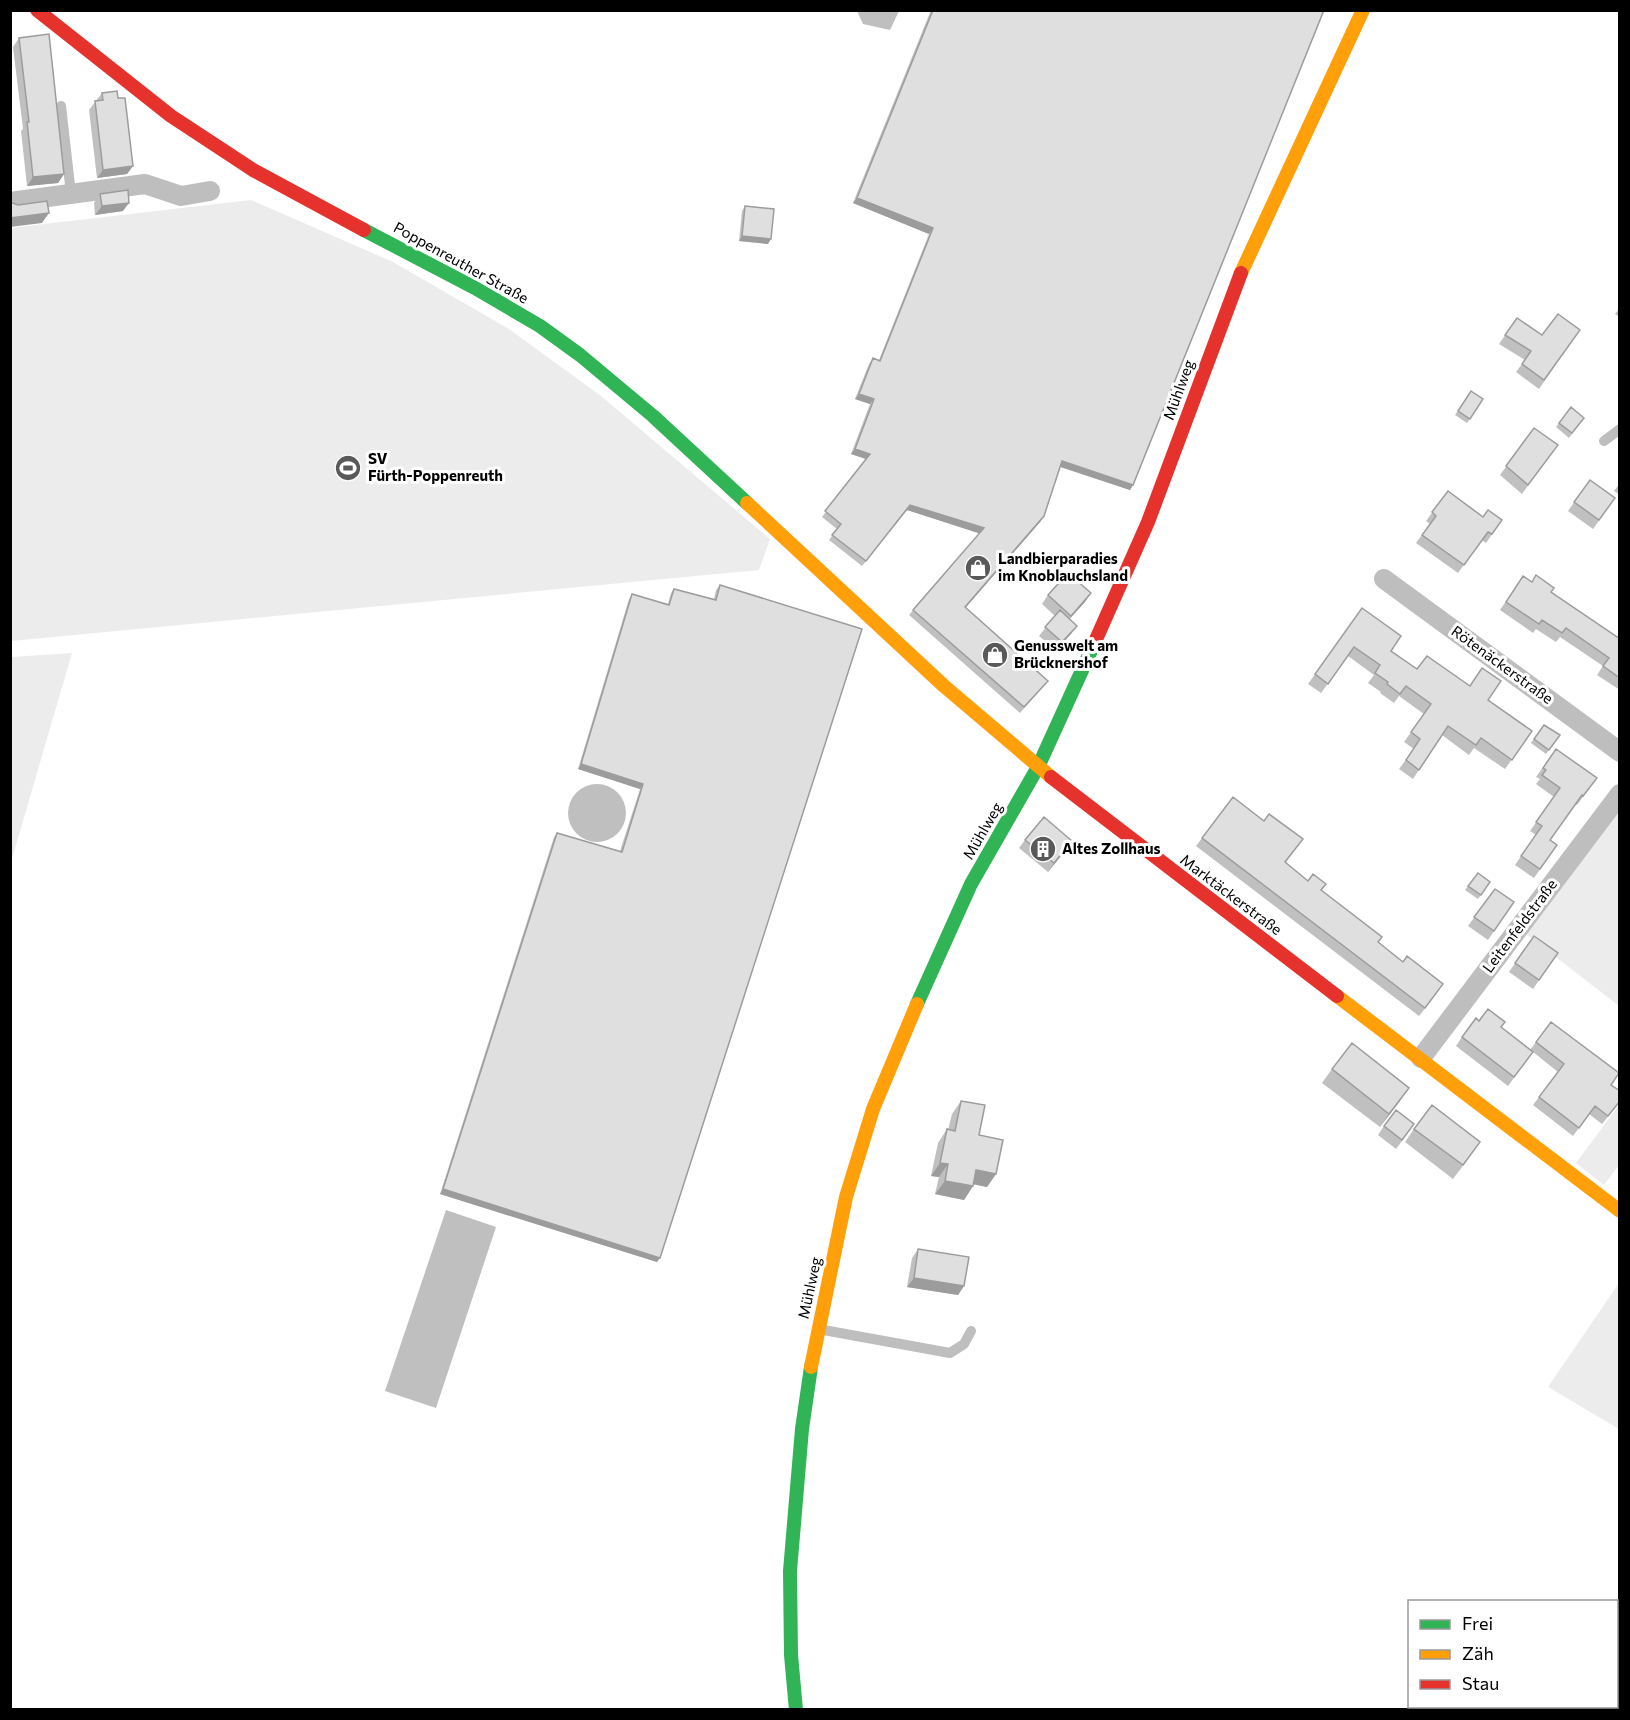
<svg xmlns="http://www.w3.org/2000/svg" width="1630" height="1720" font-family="Commissioner,sans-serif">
<rect width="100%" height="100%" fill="#fff"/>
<path fill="#ececec" d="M251 200 393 262 509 329 601 396 770 539 759 570 11 641 10 228Z
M72 653 11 862V657Z
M1619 804V1006L1526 934Z
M1619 1105V1165L1604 1185 1576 1163Z
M1619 1283V1429L1548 1387Z"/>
<path fill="#bfbfbf" d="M857 11H899L890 30 863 24Z
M568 813a29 29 0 1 1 58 0a29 29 0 1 1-58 0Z
M446 1210 496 1227 436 1408 385 1391Z"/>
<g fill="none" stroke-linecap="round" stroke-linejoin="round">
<path stroke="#bebebe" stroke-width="10" d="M61 106 71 194
M1604 441 1620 429
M818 1329 950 1353 964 1344 971 1331"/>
<path stroke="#bebebe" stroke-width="20" d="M10 202 145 184 181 196 210 191
M1384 579 1620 752
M1421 1058 1620 794"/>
<path stroke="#30b455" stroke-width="14" d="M364 230 475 288 540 326 580 355 653 416 747 503
M917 1004 971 884 1038 767 1094 644
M796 1710 791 1655 790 1571 802 1429 811 1367"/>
<path stroke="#ff9f0a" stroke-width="14" d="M1241 273 1363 10
M747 503 944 686 1051 777
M1337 996 1620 1211
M811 1367 846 1197 873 1109 917 1004"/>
<path stroke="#e5322d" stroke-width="14" d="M37 10 171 116 253 170 364 230
M1094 644 1148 522 1241 273
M1051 777 1337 996"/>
</g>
<path fill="#c0c0c0" d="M931 10H1324L1133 485 1130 490 1060 467 1040 522 965 608 1048 681 1020 713 909 615 980 533 907 510 862 566 829 540 837 529 822 517 866 459 851 454 870 404 855 399 869 364 873 358 879 360 929 234 853 203Z
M19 38 64 174 58 183 27 186 21 131 23 129 13 47Z
M102 93 118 98 133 166 127 174 97 178 89 110Z
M100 194 123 211 95 215 94 203Z
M745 206 768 244 739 241 742 211Z
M1620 308V317L1615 314Z
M1517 318 1542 335 1580 330 1539 389 1516 372 1525 360 1499 344Z
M1471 391 1483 399 1467 423 1455 415Z
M1571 407 1584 418 1569 438 1556 427Z
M1534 428 1558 445 1522 494 1500 475Z
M1590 480 1615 498 1593 529 1568 511Z
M1620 483V495L1614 491Z
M1448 491 1483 517 1502 520 1486 543 1482 540 1458 573 1416 543 1430 524 1426 521Z
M1523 576 1532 582 1551 592 1620 639V690L1597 675 1603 666 1560 637 1556 642 1536 629 1533 633 1500 610Z
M720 585 657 1262 440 1194 554 837 557 833 620 851 640 789 578 769 629 599 632 594 668 604 671 593 674 589 714 599 716 590Z
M1048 595 1085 602 1069 619 1071 634 1056 650 1039 636 1055 616 1042 604Z
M1362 608 1391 651 1417 669 1488 700 1532 731 1505 769 1474 748 1469 755 1442 735 1413 779 1399 769 1414 749 1404 742 1424 714 1399 696 1394 703 1380 693 1381 692 1368 683 1374 675 1348 656 1321 693 1308 684Z
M1544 725 1560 735 1546 754 1531 743Z
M1556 749 1597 778 1577 805 1576 804 1550 840 1557 845 1534 878 1515 865 1536 835 1530 831 1554 797 1536 784 1540 779 1536 777Z
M1264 821 1303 839 1285 863 1321 891 1378 943 1437 993 1419 1016 1196 846 1202 838Z
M1025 840 1072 841 1048 872 1019 848Z
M1478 873 1490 882 1478 899 1465 890Z
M1495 889 1514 902 1488 940 1468 926Z
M1534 936 1558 953 1533 989 1509 972Z
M1479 1021 1501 1027 1530 1050 1536 1042 1611 1085 1620 1102 1602 1124 1589 1114 1573 1136 1533 1105 1558 1072 1533 1052 1508 1086 1456 1046 1462 1037Z
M1332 1069 1400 1101 1380 1127 1322 1083Z
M961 1101 979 1135 996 1174 987 1187 973 1184V1186L964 1200 935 1194 939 1177 931 1176 938 1143 947 1129 948 1130 952 1114Z
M1384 1126 1408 1133 1396 1149 1378 1135Z
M1414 1129 1471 1155 1453 1179 1405 1142Z
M918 1249 964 1286 958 1295 907 1287 912 1258Z"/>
<path fill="#9c9c9c" d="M133 166 127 174 97 178 103 170Z
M64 174 58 183 27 186 33 177Z
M857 198 933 228 929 234 853 203Z
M129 203 123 211 95 215 102 206Z
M49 213 42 223 10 227V218Z
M742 236 771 239 768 244 739 241Z
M859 394 874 399 870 404 855 399Z
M855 449 870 454 866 459 851 454Z
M1062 461 1133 485 1130 490 1058 466Z
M910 505 984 528 981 534 907 510 862 566Z
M1044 516 1040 522 961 613 965 607Z
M1091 593 1085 602 1065 624 1071 616Z
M1077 626 1071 634 1056 650 1062 642Z
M581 764 643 784 640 789 578 769Z
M1072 841 1066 850 1048 872 1054 863Z
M1409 1088 1400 1101 1380 1127 1389 1114Z
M940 1163 948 1164 939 1177 931 1176Z
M976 1170 996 1174 987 1187 967 1183Z
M945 1181 973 1186 964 1200 935 1194Z
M443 1189 660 1258 657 1262 440 1194Z
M914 1278 964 1286 958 1295 907 1287Z"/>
<path fill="#dfdfdf" stroke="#9c9c9c" stroke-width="1.5" d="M933 10H1324L1133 485 1062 461 1044 516 965 607 1048 681 1024 707 913 610 984 528 910 505 866 561 832 535 841 524 825 511 870 454 855 449 874 399 859 394 873 358 880 361 933 228 857 198Z
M49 34 64 174 33 177 27 122H29L19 38Z
M117 91 118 98H125L133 166 103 170 95 101 103 100 102 93Z
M128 190 129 203 102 206 100 194Z
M47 201 49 213 10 218V202L18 205Z
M745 206 774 209 771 239 742 236Z
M1558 314 1580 330 1544 380 1522 364 1531 351 1505 335 1517 318 1542 335Z
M1471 391 1483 399 1470 419 1458 411Z
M1571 407 1584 418 1572 433 1559 423Z
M1534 428 1558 445 1528 485 1506 466Z
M1590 480 1615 498 1599 520 1574 502Z
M1448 491 1483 517 1488 510 1502 520 1492 534 1488 532 1464 565 1422 535 1436 516 1432 512Z
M1068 573 1091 593 1071 616 1048 595Z
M1536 575 1554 588 1551 592 1620 639V678L1603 666 1609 658 1566 628 1562 633 1542 620 1539 624 1506 602 1523 576 1532 582Z
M720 585 862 629 660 1258 443 1189 557 833 622 852 643 784 581 764 632 594 669 605 674 589 716 600Z
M1362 608 1401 636 1391 651 1417 669 1427 656 1470 686 1482 668 1501 681 1488 700 1532 731 1512 760 1481 738 1476 745 1448 726 1419 770 1406 760 1420 739 1411 732 1431 704 1406 686 1400 694 1387 684 1388 682 1375 673 1380 665 1354 647 1328 684 1315 674Z
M1060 610 1077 626 1062 642 1045 627Z
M1544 725 1560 735 1549 750 1534 739Z
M1556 749 1597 778 1583 796 1582 795 1550 840 1557 845 1540 869 1521 856 1542 826 1536 822 1560 788 1542 775 1546 770 1543 768Z
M1233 797 1264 821 1269 814 1303 839 1285 862 1308 881 1313 874 1326 884 1321 890 1382 937 1378 942 1403 962 1407 956 1443 984 1425 1008 1202 838Z
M1044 817 1072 841 1054 863 1025 840Z
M1478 873 1490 882 1481 895 1468 886Z
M1495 889 1514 902 1494 931 1474 917Z
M1534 936 1558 953 1539 980 1515 963Z
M1488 1009 1505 1022 1501 1027 1533 1052 1514 1077 1462 1037 1476 1018 1479 1021Z
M1551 1022 1619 1073 1611 1085 1620 1091V1101L1608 1116 1595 1106 1579 1128 1539 1097 1564 1064 1536 1042Z
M1352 1043 1409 1088 1389 1114 1332 1069Z
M961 1101 985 1105 979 1135 1003 1140 996 1174 976 1170 973 1186 945 1181 948 1164 940 1163 947 1129 955 1131Z
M1432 1105 1480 1142 1463 1165 1414 1129Z
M1396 1110 1414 1124 1402 1140 1384 1126Z
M918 1249 969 1257 964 1286 914 1278Z"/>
<defs>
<g id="stadium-disc" transform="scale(1.35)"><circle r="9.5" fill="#595959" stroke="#fff"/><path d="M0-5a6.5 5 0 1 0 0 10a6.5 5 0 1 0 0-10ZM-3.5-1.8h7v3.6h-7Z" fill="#fff"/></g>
<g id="shop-disc" transform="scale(1.35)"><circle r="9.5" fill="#595959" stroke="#fff"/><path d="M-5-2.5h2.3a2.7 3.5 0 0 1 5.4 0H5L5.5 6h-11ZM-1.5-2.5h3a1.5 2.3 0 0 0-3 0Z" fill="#fff"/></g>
<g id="building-disc" transform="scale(1.35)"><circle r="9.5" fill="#595959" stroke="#fff"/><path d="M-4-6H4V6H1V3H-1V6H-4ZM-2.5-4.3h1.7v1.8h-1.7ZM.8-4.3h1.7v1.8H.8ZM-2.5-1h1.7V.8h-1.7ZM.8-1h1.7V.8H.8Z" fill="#fff"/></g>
</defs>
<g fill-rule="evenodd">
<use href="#stadium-disc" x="348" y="468"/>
<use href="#shop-disc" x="978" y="568"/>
<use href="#shop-disc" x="995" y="655"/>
<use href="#building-disc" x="1043" y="849"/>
</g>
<g text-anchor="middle" stroke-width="6" stroke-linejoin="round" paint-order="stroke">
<g font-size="15" fill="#000" stroke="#fff">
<text transform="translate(461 263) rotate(29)" y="5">Poppenreuther Straße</text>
<text transform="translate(1179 390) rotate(-70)" y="5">Mühlweg</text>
<text transform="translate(1502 665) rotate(36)" y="5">Rötenäckerstraße</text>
<text transform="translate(983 831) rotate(-60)" y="5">Mühlweg</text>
<text transform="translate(1231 895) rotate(37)" y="5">Marktäckerstraße</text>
<text transform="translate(1520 926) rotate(-53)" y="5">Leitenfeldstraße</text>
<text transform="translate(810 1288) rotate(-78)" y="5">Mühlweg</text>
</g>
<g font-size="15" font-weight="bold" fill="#000" stroke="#fff" text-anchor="start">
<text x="368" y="464">SV<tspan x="368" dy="17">Fürth-Poppenreuth</tspan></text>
<text x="998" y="564">Landbierparadies<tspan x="998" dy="17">im Knoblauchsland</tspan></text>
<text x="1014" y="651">Genusswelt am<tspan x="1014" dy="17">Brücknershof</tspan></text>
<text x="1062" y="854">Altes Zollhaus</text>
</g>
</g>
<rect width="1630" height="1720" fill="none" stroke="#000000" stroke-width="24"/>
<rect x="1408" y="1600" width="210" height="108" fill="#ffffff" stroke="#999999" stroke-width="1.5"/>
<rect x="1420" y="1620" width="30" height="9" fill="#30b455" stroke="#999999" stroke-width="1.5"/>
<text x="1462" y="1630" font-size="18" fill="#000000">Frei</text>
<rect x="1420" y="1650" width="30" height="9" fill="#ff9f0a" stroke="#999999" stroke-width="1.5"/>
<text x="1462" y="1660" font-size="18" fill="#000000">Zäh</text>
<rect x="1420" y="1680" width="30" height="9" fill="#e5322d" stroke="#999999" stroke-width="1.5"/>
<text x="1462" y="1690" font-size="18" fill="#000000">Stau</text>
</svg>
